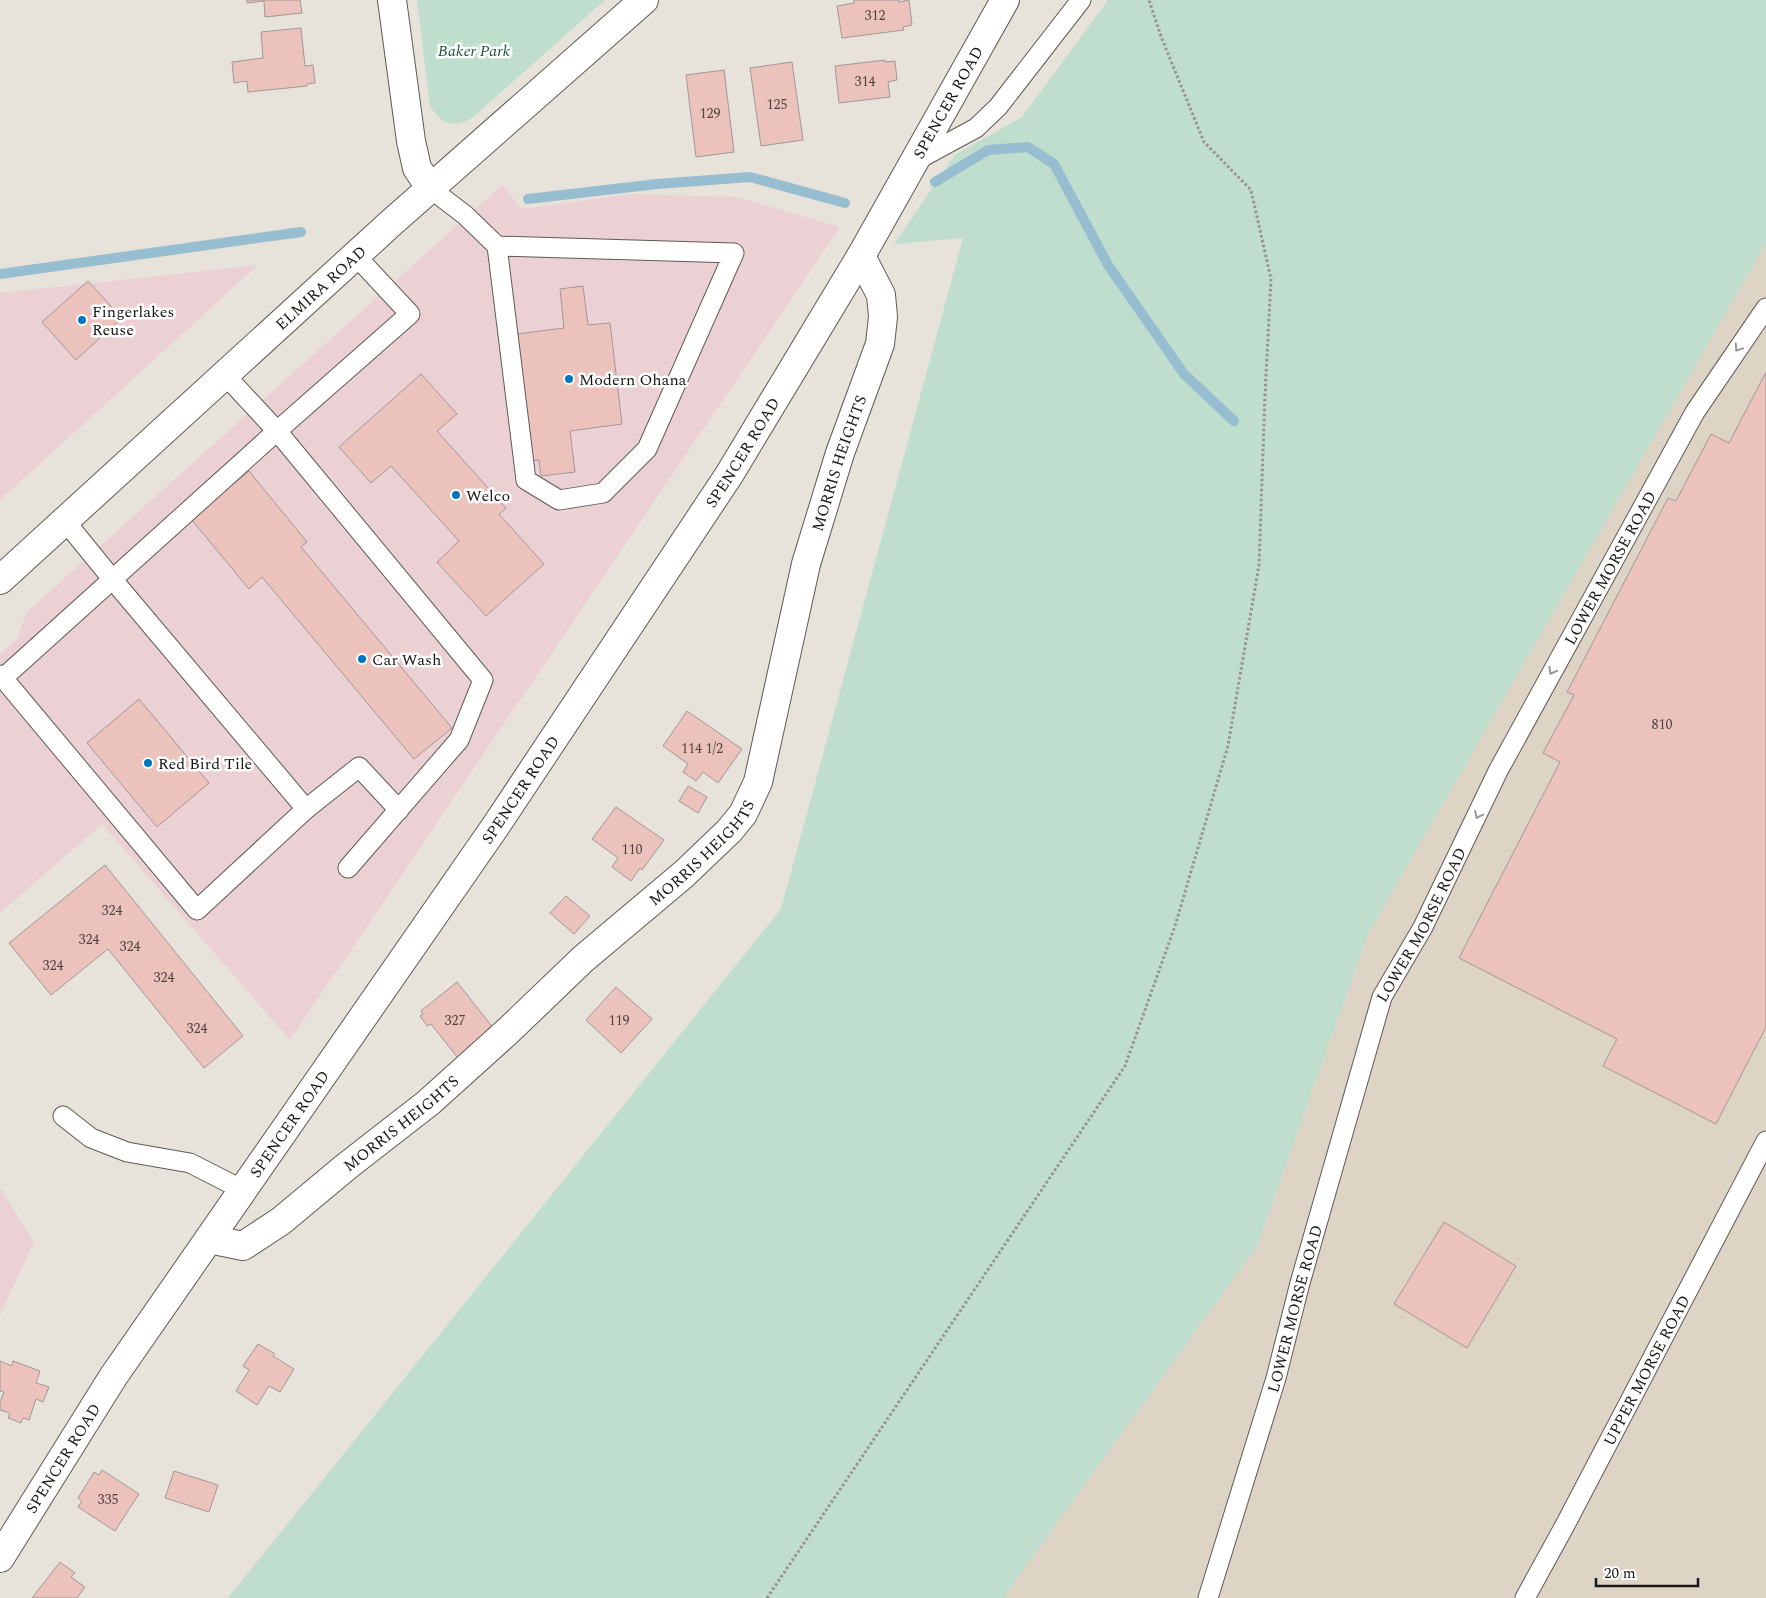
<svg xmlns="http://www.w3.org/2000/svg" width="1766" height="1598" font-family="Spectral,serif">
<rect width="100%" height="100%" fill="#e7e2da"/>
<path fill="#ecd1d4" d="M502 185 522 209 630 194 736 197 840 227 290 1040 102 824 0 913V654L18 638 26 613Z
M258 265 0 500V293Z
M0 1188 34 1242 0 1315Z"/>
<path fill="#ded4c6" d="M1766 243V1598H1005V1595L1257 1246 1368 934Z"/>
<path fill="#bfdecd" d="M417 0H605L472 118C452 129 441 123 430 106Z
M1108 0H1766V243L1368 934 1257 1246 1005 1595V1598H228L781 909 963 238 894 244 955 155 1022 117Z"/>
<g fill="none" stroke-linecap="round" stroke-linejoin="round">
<path stroke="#97bdd0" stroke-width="10" d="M935 182 988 150 1028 147 1054 164 1108 265 1184 374 1234 421
M528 199 657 184 750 177 845 203
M0 274 301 232"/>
</g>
<path fill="#ecc2bc" stroke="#a19796" d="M247 0H300L302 13 265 17 264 1 247 3Z
M854 0H899V2L909 0 912 25 903 27 904 30 842 38 837 6 854 3Z
M301 28 305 66 313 65 315 83 307 84V86L248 92 247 81 234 83 232 62 263 58 261 32Z
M885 60V62L895 61 897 80 888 82 890 97 839 103 835 66Z
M792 62 803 140 761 146 750 68Z
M724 70 734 152 696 157 686 75Z
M88 281 122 318 76 360 42 322Z
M583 286 588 325 610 323 622 424 570 431 575 472 541 476 539 460 532 461 517 334 564 328 560 289Z
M1766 372V1027L1716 1124 1603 1066 1617 1039 1459 958 1560 762 1543 753 1574 695 1567 692 1668 498 1676 501 1711 434 1729 443Z
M421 374 457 414 437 431 506 508 499 514 544 564 486 616 437 562 459 541 391 466 371 483 339 447Z
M249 471 307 542 301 547 452 728 414 759 262 577 249 589 191 519Z
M139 699 209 783 157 827 87 743Z
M687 711 742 749 718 783 703 772 696 781 683 772 688 764 663 746Z
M688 786 707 797 698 813 679 801Z
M616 807 664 840 642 870 640 868 631 881 612 867 618 858 592 839Z
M105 865 243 1036 204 1068 108 949 51 995 9 943Z
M566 896 590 916 574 934 550 913Z
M457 982 494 1029 458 1058 431 1024 427 1026 420 1016 423 1014 421 1011Z
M616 987 652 1019 621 1053 586 1020Z
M1444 1222 1516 1266 1467 1348 1394 1304Z
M258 1344 275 1354 273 1356 294 1369 280 1392 269 1386 257 1405 236 1391 249 1370 243 1366Z
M0 1361 12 1366 13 1361 40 1371 36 1383 49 1387 43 1402 36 1399 29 1420 23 1418 21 1423 8 1418 10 1413 0 1410V1402L4 1392 0 1391Z
M102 1470 139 1494 115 1531 78 1507 82 1501 78 1498 94 1472 99 1475Z
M174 1471 218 1485 209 1512 165 1498Z
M60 1562 75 1573 71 1577 85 1587 77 1598H32Z"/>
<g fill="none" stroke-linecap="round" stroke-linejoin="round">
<g stroke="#5f5a53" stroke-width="21">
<g id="service">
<path d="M915 161 976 128 998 107 1081 0"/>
<path d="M431 189 465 215 497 246 526 480 559 500 603 493 647 449 734 253 497 246"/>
<path d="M225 375 277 431 483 680 459 740 348 868"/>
<path d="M0 675 3 678 277 431 410 314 356 256"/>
<path d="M3 678 197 910 306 809 113 580 65 521"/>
<path d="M306 809 359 767 399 810"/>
<path d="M63 1116 91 1138 127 1152 190 1163 243 1190"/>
<path id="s1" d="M1208 1598 1276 1378 1300 1283 1382 997 1423 927 1498 771 1695 412 1766 308"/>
<path id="s2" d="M1525 1598 1564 1527 1766 1141"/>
</g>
</g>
<g stroke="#5f5a53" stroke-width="30">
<g id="minor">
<path id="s3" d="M209 1239 243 1246 281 1221 347 1166 428 1103 508 1031 583 959 684 874 729 831 743 814 758 782 806 564 840 453 880 344 883 317 881 295 861 256"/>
</g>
</g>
<g stroke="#5f5a53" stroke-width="30">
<g id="tertiary">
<path d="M392 0 411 141 417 168 431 189"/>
<path id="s4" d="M0 580 391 223 644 0"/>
<path id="s5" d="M0 1558 113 1377 495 827 729 475 861 256 1005 0"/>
</g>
</g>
<path stroke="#96928c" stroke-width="3" stroke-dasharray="2.5 2.5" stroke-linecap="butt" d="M767 1598 1125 1066 1175 926 1228 746 1259 565 1265 395 1271 279 1251 190 1204 142 1162 39 1149 0"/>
<use href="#service" stroke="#fff" stroke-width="19"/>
<use href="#minor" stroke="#fff" stroke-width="28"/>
<use href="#tertiary" stroke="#fff" stroke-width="28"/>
</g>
<defs><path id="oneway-chevron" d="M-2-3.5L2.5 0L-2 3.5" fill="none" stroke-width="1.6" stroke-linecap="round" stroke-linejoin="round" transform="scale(1.25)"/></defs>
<g stroke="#989795">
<use href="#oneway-chevron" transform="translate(1738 348) rotate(124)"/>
<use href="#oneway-chevron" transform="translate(1552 671) rotate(118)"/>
<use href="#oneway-chevron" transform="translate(1478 815) rotate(115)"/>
</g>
<g fill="#0175bf" stroke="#fff" stroke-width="2">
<circle cx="82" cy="320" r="5"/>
<circle cx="569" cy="379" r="5"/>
<circle cx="456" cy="495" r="5"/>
<circle cx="362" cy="659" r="5"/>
<circle cx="148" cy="763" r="5"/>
</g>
<g text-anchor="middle" stroke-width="5" stroke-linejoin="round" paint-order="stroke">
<g font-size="14" fill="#4e423e">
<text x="875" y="20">312</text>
<text x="865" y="86">314</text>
<text x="777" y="109">125</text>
<text x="710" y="118">129</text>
<text x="1662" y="729">810</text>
<text x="702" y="753">114 1/2</text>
<text x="632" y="854">110</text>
<text x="112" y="915">324</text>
<text x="89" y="944">324</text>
<text x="130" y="951">324</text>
<text x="53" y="970">324</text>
<text x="164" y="982">324</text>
<text x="455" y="1025">327</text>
<text x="619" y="1025">119</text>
<text x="197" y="1033">324</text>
<text x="108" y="1504">335</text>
</g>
<g font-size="16" font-style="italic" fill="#19583d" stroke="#fff">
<text x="474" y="56">Baker Park</text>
</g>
<g font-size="16" fill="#191714" stroke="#fff">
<text dy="6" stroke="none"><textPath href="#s5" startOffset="1738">SPENCER ROAD</textPath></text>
<text dy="6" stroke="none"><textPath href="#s4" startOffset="434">ELMIRA ROAD</textPath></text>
<text dy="6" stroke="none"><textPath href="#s5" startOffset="1332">SPENCER ROAD</textPath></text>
<text dy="6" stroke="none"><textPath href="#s3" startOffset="1061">MORRIS HEIGHTS</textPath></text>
<text dy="6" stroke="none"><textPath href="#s1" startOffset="1112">LOWER MORSE ROAD</textPath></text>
<text dy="6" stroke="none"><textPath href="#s5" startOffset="928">SPENCER ROAD</textPath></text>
<text dy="6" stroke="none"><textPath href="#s3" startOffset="640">MORRIS HEIGHTS</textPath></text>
<text dy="6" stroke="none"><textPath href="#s1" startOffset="708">LOWER MORSE ROAD</textPath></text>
<text dy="6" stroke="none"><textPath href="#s3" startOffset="235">MORRIS HEIGHTS</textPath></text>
<text dy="6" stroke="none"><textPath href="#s5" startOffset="522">SPENCER ROAD</textPath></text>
<text dy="6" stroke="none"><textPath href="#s1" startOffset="302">LOWER MORSE ROAD</textPath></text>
<text dy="6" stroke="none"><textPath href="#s2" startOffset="258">UPPER MORSE ROAD</textPath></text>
<text dy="6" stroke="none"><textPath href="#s5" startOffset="118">SPENCER ROAD</textPath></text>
</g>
<g font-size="16" fill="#191714" stroke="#fff" text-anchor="start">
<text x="92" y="317">Fingerlakes<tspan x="92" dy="18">Reuse</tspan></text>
<text x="579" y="385">Modern Ohana</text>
<text x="466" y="501">Welco</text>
<text x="372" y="665">Car Wash</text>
<text x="158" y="769">Red Bird Tile</text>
</g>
</g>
<path d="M1596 1578v8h102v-8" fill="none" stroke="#191714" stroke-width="2.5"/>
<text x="1604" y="1578" font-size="15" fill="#191714" stroke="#ffffff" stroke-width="4" paint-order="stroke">20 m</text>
</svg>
